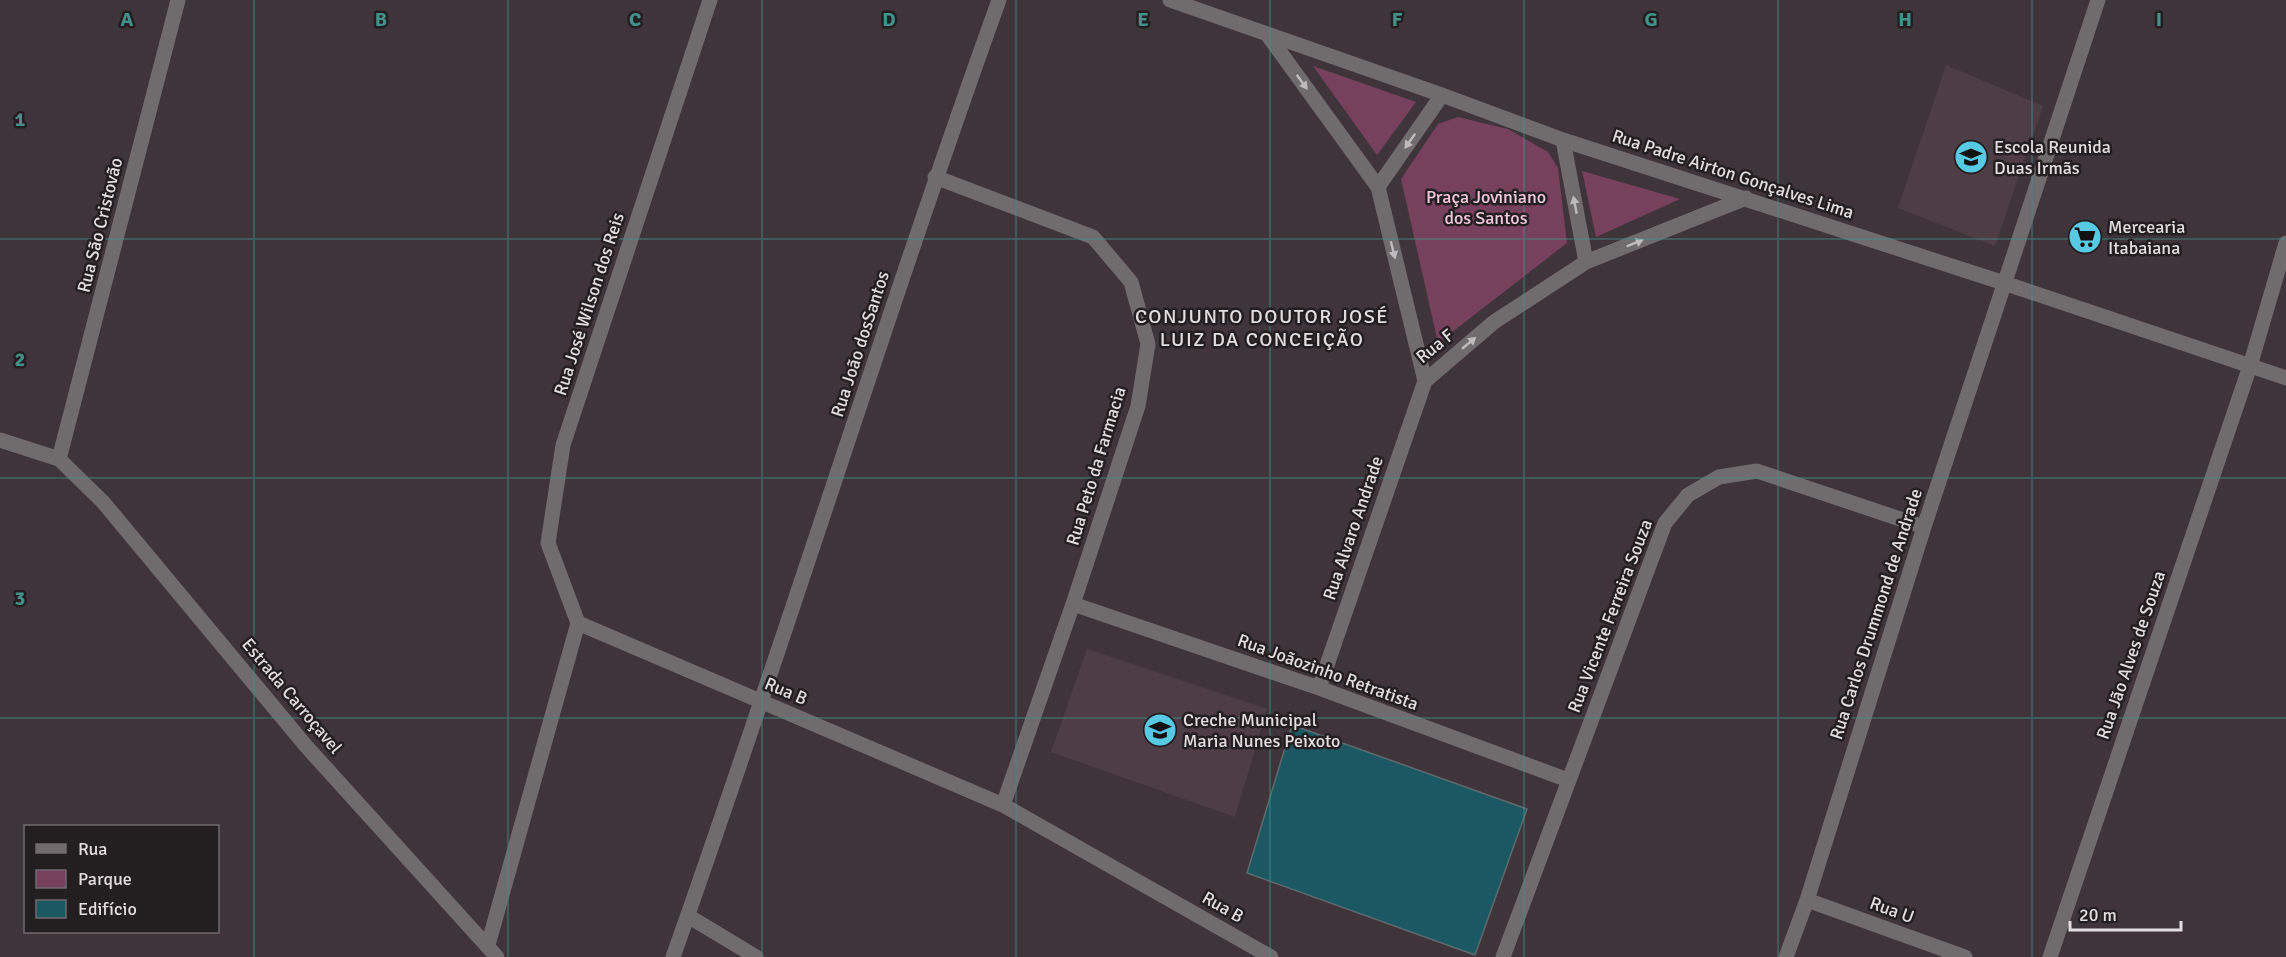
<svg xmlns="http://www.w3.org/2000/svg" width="2286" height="957" font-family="Signika,sans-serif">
<rect width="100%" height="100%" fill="#3f3439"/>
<path fill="#4e3d45" d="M1946 65 2043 106 1995 246 1898 208Z
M1087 649 1267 709 1235 817 1051 752Z"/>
<path fill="#77415d" d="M1313 66 1416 102 1377 155Z
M1458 117 1508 129 1548 152 1558 168 1567 243 1438 343 1401 179 1438 124Z
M1582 171 1680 199 1596 237Z"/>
<path fill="#1c5764" stroke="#5e6b6e" stroke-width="1.5" d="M1292 725 1527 809 1475 955 1247 873Z"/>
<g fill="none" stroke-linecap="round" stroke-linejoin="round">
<path stroke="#706b6d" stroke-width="15" d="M1170 0 1442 95 1563 140 2004 283 2286 378
M1267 34 1378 187 1425 381
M1563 140 1586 262
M935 177 1093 237 1131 282 1148 344 1138 406 1073 604 1003 805
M1378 187 1442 95
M1425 381 1494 322 1586 262 1746 198
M0 440 59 459 103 502 306 746 497 957
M59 459 178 0
M1073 604 1319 688 1568 780
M578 623 1003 805 1271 957
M578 623 548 543 563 445 710 0
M1319 688 1425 381
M1807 900 1965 957
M688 916 756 957
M488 945 578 623
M673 957C786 639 885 317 999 0
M1503 957 1665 523 1688 495 1719 477 1757 471 1924 527
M1786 957 1807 900 1924 527 2098 0
M2050 957 2250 366 2286 243"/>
</g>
<defs><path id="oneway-solid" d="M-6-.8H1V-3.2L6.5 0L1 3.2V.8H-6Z" transform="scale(1.5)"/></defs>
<g fill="#c0bbbe">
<use href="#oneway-solid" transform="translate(1302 82) rotate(54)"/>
<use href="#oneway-solid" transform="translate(1410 141) rotate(125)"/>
<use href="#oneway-solid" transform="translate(1575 205) rotate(-101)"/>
<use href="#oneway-solid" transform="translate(1635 243) rotate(-22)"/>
<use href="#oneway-solid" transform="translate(1393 250) rotate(76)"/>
<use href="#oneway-solid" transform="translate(1469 343) rotate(-40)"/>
</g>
<path fill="none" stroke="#44908a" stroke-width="1.5" stroke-opacity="0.55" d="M254 0V957M508 0V957M762 0V957M1016 0V957M1270 0V957M1524 0V957M1778 0V957M2032 0V957M0 239H2286M0 478H2286M0 718H2286"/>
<defs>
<g id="school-disc" transform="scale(1.725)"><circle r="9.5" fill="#58c9e3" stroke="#231e20"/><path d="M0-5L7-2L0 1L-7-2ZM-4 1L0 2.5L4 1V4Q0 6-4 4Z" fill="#111"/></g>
<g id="supermarket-disc" transform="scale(1.725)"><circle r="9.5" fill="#58c9e3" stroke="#231e20"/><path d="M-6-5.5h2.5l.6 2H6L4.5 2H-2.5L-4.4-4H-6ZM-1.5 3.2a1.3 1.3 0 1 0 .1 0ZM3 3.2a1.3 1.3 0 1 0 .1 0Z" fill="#111"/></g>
</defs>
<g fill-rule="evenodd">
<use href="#school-disc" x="1971" y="157"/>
<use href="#supermarket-disc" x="2085" y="237"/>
<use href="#school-disc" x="1160" y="730"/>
</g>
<g text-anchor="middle" stroke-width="5" stroke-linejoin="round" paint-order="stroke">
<g font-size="18" fill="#e3dde0" stroke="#231e20" text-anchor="start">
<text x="1994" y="153">Escola Reunida<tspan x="1994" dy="21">Duas Irmãs</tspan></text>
<text x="2108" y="233">Mercearia<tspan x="2108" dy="21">Itabaiana</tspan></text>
<text x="1183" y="726">Creche Municipal<tspan x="1183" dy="21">Maria Nunes Peixoto</tspan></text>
</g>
<g font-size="18" fill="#e3dde0" stroke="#231e20">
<text transform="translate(1733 174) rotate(18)" y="6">Rua Padre Airton Gonçalves Lima</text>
<text transform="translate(100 225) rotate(-76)" y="6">Rua São Cristovão</text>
<text transform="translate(589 304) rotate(-72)" y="6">Rua José Wilson dos Reis</text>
<text transform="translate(860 344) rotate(-72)" y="6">Rua João dosSantos</text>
<text transform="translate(1435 346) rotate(-39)" y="6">Rua F</text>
<text transform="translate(1096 466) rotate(-73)" y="6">Rua Peto da Farmacia</text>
<text transform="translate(1353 528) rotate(-71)" y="6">Rua Alvaro Andrade</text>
<text transform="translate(1876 614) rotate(-72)" y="6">Rua Carlos Drummond de Andrade</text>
<text transform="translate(1610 616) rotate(-69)" y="6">Rua Vicente Ferreira Souza</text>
<text transform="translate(2131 655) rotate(-71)" y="6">Rua Jão Alves de Souza</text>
<text transform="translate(1328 672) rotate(20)" y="6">Rua Joãozinho Retratista</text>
<text transform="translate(786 691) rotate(23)" y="6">Rua B</text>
<text transform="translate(292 696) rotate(50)" y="6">Estrada Carroçavel</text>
<text transform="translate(1223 907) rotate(30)" y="6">Rua B</text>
<text transform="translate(1892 910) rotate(20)" y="6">Rua U</text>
</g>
<g font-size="18" fill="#f2c8dc" stroke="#231e20">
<text x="1486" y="203">Praça Joviniano<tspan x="1486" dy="21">dos Santos</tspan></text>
</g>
<g font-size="20" letter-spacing="1.5" fill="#e3dde0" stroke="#231e20">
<text x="1262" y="323">CONJUNTO DOUTOR JOSÉ<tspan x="1262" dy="23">LUIZ DA CONCEIÇÃO</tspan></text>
</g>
</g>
<g font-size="20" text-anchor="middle" font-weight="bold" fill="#44908a" stroke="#231e20" stroke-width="5" stroke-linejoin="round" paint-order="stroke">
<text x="127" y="26">A</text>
<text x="381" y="26">B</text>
<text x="635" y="26">C</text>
<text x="889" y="26">D</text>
<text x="1143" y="26">E</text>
<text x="1397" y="26">F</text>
<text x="1651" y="26">G</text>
<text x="1905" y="26">H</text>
<text x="2159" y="26">I</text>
<text x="20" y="126">1</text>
<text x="20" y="366">2</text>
<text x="20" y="605">3</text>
</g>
<rect x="24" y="825" width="195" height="108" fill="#231e20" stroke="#706a6d" stroke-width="1.5"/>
<rect x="36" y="844" width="30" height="9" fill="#706b6d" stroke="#706a6d" stroke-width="1.5"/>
<text x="78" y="855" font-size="18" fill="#e3dde0">Rua</text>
<rect x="36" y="870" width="30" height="18" fill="#77415d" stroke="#706a6d" stroke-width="1.5"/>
<text x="78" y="885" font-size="18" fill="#e3dde0">Parque</text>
<rect x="36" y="900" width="30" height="18" fill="#1c5764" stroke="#706a6d" stroke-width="1.5"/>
<text x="78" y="915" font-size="18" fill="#e3dde0">Edifício</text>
<path d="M2070 921v9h111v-9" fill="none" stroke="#e3dde0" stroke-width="3"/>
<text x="2079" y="921" font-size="18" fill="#e3dde0" stroke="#231e20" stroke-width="4.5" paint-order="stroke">20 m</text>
</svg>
